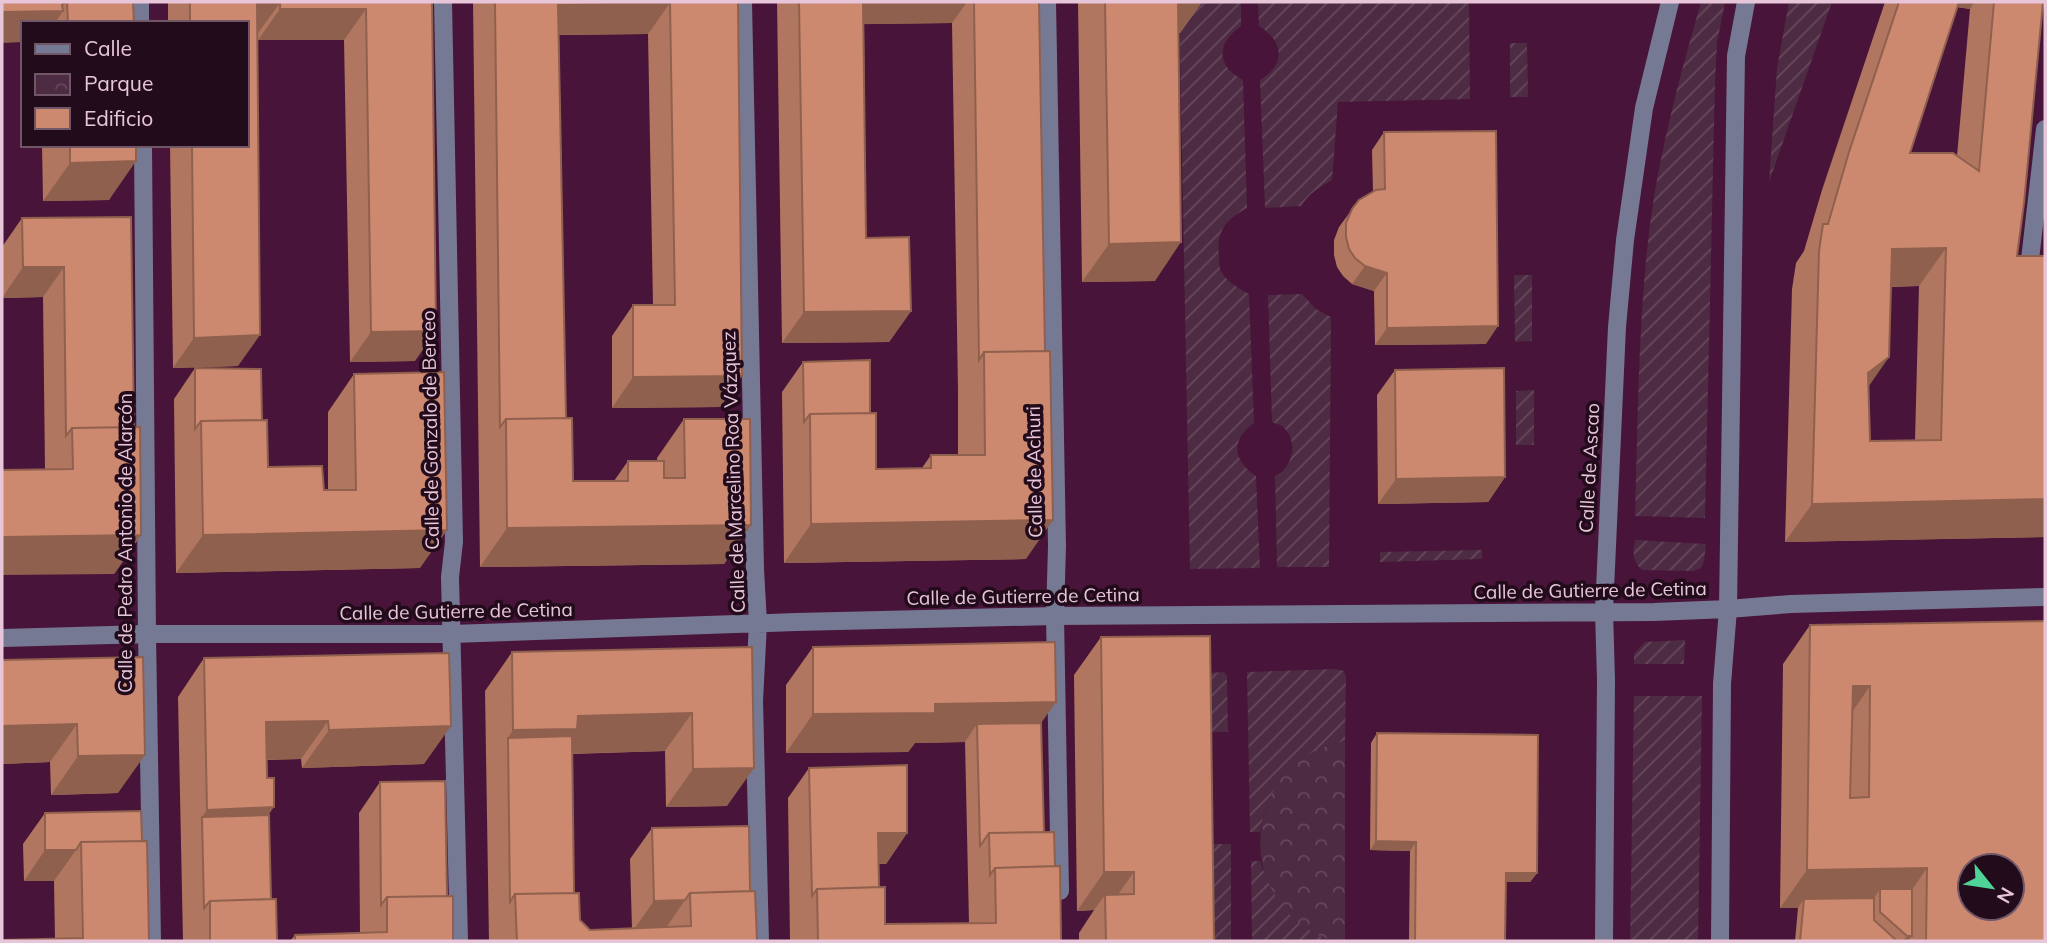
<svg xmlns="http://www.w3.org/2000/svg" width="2047" height="943" font-family="Mulish,sans-serif">
<defs>
<pattern id="park-crowns" width="20" height="18" patternUnits="userSpaceOnUse" patternTransform="scale(1.75)"><rect width="20" height="18" fill="#4d2b42"/><path d="M2 6a3 3 0 1 1 6 0M12 15a3 3 0 1 1 6 0" fill="none" stroke="#67485d"/></pattern>
<pattern id="garden-furrows" width="10" height="10" patternUnits="userSpaceOnUse" patternTransform="scale(1.75)"><rect width="10" height="10" fill="#4d2b42"/><path d="M-1 1l2-2M0 10L10 0M9 11l2-2" fill="none" stroke="#67485d"/></pattern>
</defs>
<rect width="100%" height="100%" fill="#481439"/>
<path fill="url(#park-crowns)" d="M1345 741V941C1326 941 1317 936 1301 925 1252 891 1248 818 1285 773 1299 755 1323 746 1345 741Z"/>
<path fill="url(#garden-furrows)" d="M1179 2H1241V26C1217 43 1215 65 1243 80L1247 208C1225 220 1216 232 1219 257 1219 261 1219 265 1220 269 1225 281 1238 288 1249 294L1254 423C1230 440 1233 461 1256 476L1260 568 1190 569Z
M1258 2H1469L1470 99 1338 102 1332 180C1319 187 1309 194 1301 206L1265 208 1260 80C1287 64 1283 41 1259 26Z
M1701 2H1725L1717 43 1715 83 1705 518 1635 516C1638 419 1638 320 1650 224 1660 149 1680 75 1701 2Z
M1789 2H1832L1769 182 1777 68Z
M1510 43H1527L1528 97H1510Z
M1514 275H1532V341L1515 342Z
M1302 294 1316 309 1331 317 1329 567H1277L1275 476C1293 468 1299 441 1283 427 1280 424 1276 424 1272 422L1268 295Z
M1534 390V445H1516V391Z
M1635 540 1706 544 1704 561 1701 568 1693 571 1642 570C1632 561 1633 553 1635 540Z
M1482 550V559L1380 562V552Z
M1685 640 1684 664H1634V654L1645 642Z
M1335 669 1344 671 1346 677 1345 741C1296 751 1268 783 1260 832H1250L1247 672Z
M1224 672 1227 676 1228 732H1211L1208 673Z
M1634 696H1702L1698 941H1630Z
M1212 844H1231V941H1213Z
M1251 861H1260C1274 902 1290 923 1330 941H1252Z"/>
<g fill="none" stroke-linecap="round" stroke-linejoin="round">
<path stroke="#767994" stroke-width="18" d="M140 2V23
M443 2 454 542 450 577 459 941
M743 2 755 569 758 623 754 701 760 941
M1047 2 1057 546 1055 616 1060 891
M143 145 147 634 152 941
M2028 277 2045 129
M2 638 147 634H452L796 622 1055 616 1654 612 1728 609 1791 604 2045 597
M1604 941 1606 680 1604 611 1617 327 1625 240 1644 108 1670 2
M1720 941 1722 684 1728 609 1736 56 1746 2"/>
</g>
<path fill="#b0765f" fill-rule="evenodd" d="M2 2H133L134 23H23Z
M168 2H432L415 361 350 362 344 40H258V33L238 366 173 368 170 145H247V23H168Z
M473 2H738L742 376 720 407 612 408V336L633 305H653L648 34 559 35 566 418 573 481H614L628 461H657V458L684 419 751 525 724 564 480 567Z
M777 2H1039L1026 559 784 563 782 392 803 362 870 413 876 469 922 468 931 455H958V391L952 23 864 24 866 238 911 311 889 342 782 343Z
M1078 2H1202L1180 33H1178L1155 281 1082 282Z
M1885 2H2043L2017 256 2045 537 1785 542 1792 289 1796 263 1804 251 1822 190ZM1957 7 1970 9 1957 156 1910 153ZM1919 286 1915 441H1870L1868 386 1891 287Z
M1384 132 1486 344 1375 345 1374 291 1352 284 1343 276 1337 267 1334 255V240L1339 227 1359 200 1373 192 1372 150Z
M42 145H136L109 200 43 201Z
M131 217 134 427 141 535 114 574 45 469 43 297 2 298V247L22 218Z
M195 368 262 420 268 467 324 490H328V412L354 374 420 568 176 573 174 399Z
M1395 370 1505 477 1488 502 1378 504 1377 395Z
M2045 621V941H1795L1798 908H1780L1783 664 1810 625Z
M1101 637 1214 941H1079V933L1094 910 1077 911 1074 675Z
M752 647 727 806 666 807 665 751 572 754 574 893 580 920 590 930 632 929 630 859 652 828 750 891 757 941H489L485 691 512 652Z
M813 647 1041 723 1044 832 1055 866 1061 941H790L788 798 809 768 907 833 886 864H879V887L885 924 969 923 965 742 915 743 908 752 786 753V685Z
M143 657 118 793 51 795 50 762 2 764Z
M204 658 424 764 302 768 301 759 267 760 271 899 277 941H183L178 697Z
M1377 733 1537 873 1530 882H1506L1505 941H1409L1410 851 1370 850 1371 743Z
M380 782 447 896 453 941H290L295 935 360 933 359 813Z
M45 813 142 841 149 941 55 939 54 881H24L23 844Z"/>
<path fill="#90604e" d="M799 2H967L952 23 799 25Z
M1174 2H1202L1180 33 1151 34Z
M1946 2H1974L1970 9 1944 5Z
M280 3 258 33 247 34 257 4Z
M670 3 648 34 537 35 558 5Z
M280 9H366L344 40H258Z
M63 11 55 23H23V42L2 43V12Z
M136 161 109 200 43 201 70 163Z
M1181 242 1155 281 1082 282 1109 244Z
M1946 248 1919 286 1865 287 1892 249Z
M1365 266 1387 273 1374 291 1352 284Z
M23 267H64L43 297 2 298Z
M911 311 889 342 782 343 804 312Z
M1498 326 1486 344 1375 345 1387 328Z
M436 331 415 361 350 362 371 332Z
M260 335 238 366 173 368 194 338Z
M1889 357 1862 396 1868 373Z
M742 376 720 407 612 408 633 377Z
M1505 477 1488 502 1378 504 1396 479Z
M2045 499V537L1785 542 1812 504Z
M1053 520 1026 559 784 563 811 524Z
M751 525 724 564 480 567 507 528Z
M447 530 420 568 176 573 203 535Z
M141 535 114 574 2 575V537Z
M1853 686H1870L1844 724Z
M1056 702 1029 740 977 724 965 742 915 743 908 752 786 753 813 714 935 704Z
M692 713 665 751 559 754 508 738 513 730 578 716Z
M328 721 301 759 239 760 266 722Z
M77 724 50 762 2 764V726Z
M451 726 424 764 302 768 329 730Z
M145 755 118 793 51 795 78 756Z
M754 768 727 806 666 807 693 769Z
M274 807 247 845 202 817 207 810Z
M878 833H907L886 864H857Z
M1376 841 1416 842 1410 851 1370 850Z
M45 850H76L54 881H24Z
M1927 868 1900 907 1880 889 1868 907 1804 899 1798 908H1780L1807 870Z
M1104 872H1134L1107 910 1105 895 1094 910 1077 911Z
M1506 873H1537L1530 882H1500Z
M685 900 664 931 632 932 654 901Z
M1907 936H1912L1908 941H1903Z"/>
<path fill="#cd896f" stroke="#90604e" stroke-width="2" fill-rule="evenodd" d="M2 2H65L62 5 63 11 2 12Z
M67 2H133L134 23H68Z
M190 2H432L436 331 371 332 366 9H280V3L257 4 260 335 194 338 192 145H247V23H190Z
M495 2H738L742 376 633 377V305H675L670 3 558 5 566 418 506 419 500 427Z
M799 2H863L866 238 909 237 911 311 804 312Z
M974 2H1039L1045 351 984 352 979 360Z
M1105 2H1178L1181 242 1109 244Z
M1899 2H1959L1910 153H1953L1979 171 1994 2H2043L2024 203 2017 256H2045V499L1812 504 1819 251 1823 224H1828L1849 152ZM1946 248 1941 440 1870 441 1868 373 1889 357 1892 249Z
M1496 131 1498 326 1387 328V273L1365 266 1355 258 1349 249 1346 237V223L1352 209 1359 200 1376 190 1385 189 1384 132Z
M70 145H136V161L70 163Z
M131 217 134 427 72 428 66 436 64 267H23L22 218Z
M1050 351 1053 520 811 524 810 414 876 413V469L931 468V455H985L984 352Z
M870 360V413L810 414 804 422 803 362Z
M195 368 261 369 262 420 201 421 195 429Z
M1504 368 1505 477 1396 479 1395 370Z
M444 372 447 530 203 535 201 421 267 420 268 467 322 466 324 490H356L354 374Z
M572 418 573 481H628V461H664V478H685L684 419H750L751 525 507 528 506 419Z
M140 427 141 535 2 537V470L73 469 72 428Z
M2045 621V941H1926L1927 868 1807 870 1810 625ZM1853 686H1870L1869 797 1850 798ZM1970 866H2012V908H1970Z
M1210 636 1214 941H1106L1105 895 1134 894V872H1104L1101 637Z
M1055 642 1056 702 935 704V713L813 714V647Z
M752 647 754 768 693 769 692 713 578 716 577 729 513 730 512 652Z
M449 653 451 726 329 730 328 721 266 722 267 778H274V807L207 810 204 658Z
M143 657 145 755 78 756 77 724 2 726V660Z
M1041 723 1044 832 989 833 980 846 977 724Z
M1377 733 1538 735 1537 873H1506L1505 941H1415L1416 842 1376 841Z
M572 736 574 893 515 894 510 902 508 738Z
M907 765V833H878L879 887 817 889 812 896 809 768Z
M445 781 447 896 387 897 381 905 380 782Z
M141 811 142 841 81 842 76 850H45V813Z
M269 815 271 899 210 901 204 908 202 817Z
M749 826 750 891 690 893 685 900 654 901 652 828Z
M1054 832 1055 866 995 868 990 875 989 833Z
M147 841 149 941H2V940L83 938 81 842Z
M1060 866 1061 941H818L817 889 885 887V924L996 923 995 868Z
M1880 889H1912V936H1907L1880 912Z
M755 891 757 941H517L515 894 579 893 580 920 590 930 691 926 690 893Z
M453 896V941H295V935L387 932V897Z
M1874 898V920L1897 941H1800L1804 899Z
M276 899 277 941H210V901Z"/>
<g text-anchor="middle" stroke-width="7" stroke-linejoin="round" paint-order="stroke">
<g font-size="19" fill="#e8c6da" stroke="#220b1a">
<text transform="translate(430 430) rotate(-91)" y="7">Calle de Gonzalo de Berceo</text>
<text transform="translate(1589 468) rotate(-87)" y="7">Calle de Ascao</text>
<text transform="translate(733 472) rotate(-92)" y="7">Calle de Marcelino Roa Vázquez</text>
<text transform="translate(1034 472) rotate(-91)" y="7">Calle de Achuri</text>
<text transform="translate(125 543) rotate(-90)" y="7">Calle de Pedro Antonio de Alarcón</text>
<text transform="translate(1590 590) rotate(-1)" y="7">Calle de Gutierre de Cetina</text>
<text transform="translate(1023 596) rotate(-1)" y="7">Calle de Gutierre de Cetina</text>
<text transform="translate(456 611) rotate(-1)" y="7">Calle de Gutierre de Cetina</text>
</g>
</g>
<rect width="2047" height="943" fill="none" stroke="#e8c6da" stroke-width="7"/>
<rect x="21" y="21" width="228" height="126" fill="#220b1a" stroke="#715667" stroke-width="2"/>
<rect x="35" y="44" width="35" height="10" fill="#767994" stroke="#715667" stroke-width="2"/>
<text x="84" y="56" font-size="21" fill="#e8c6da">Calle</text>
<rect x="35" y="74" width="35" height="21" fill="url(#park-crowns)" stroke="#715667" stroke-width="2"/>
<text x="84" y="91" font-size="21" fill="#e8c6da">Parque</text>
<rect x="35" y="108" width="35" height="21" fill="#cd896f" stroke="#715667" stroke-width="2"/>
<text x="84" y="126" font-size="21" fill="#e8c6da">Edificio</text>
<g transform="translate(1991 887) rotate(120)"><circle r="33" fill="#220b1a" stroke="#715667" stroke-width="2"/>
<path d="M0-5L12 26L0 18L-12 26Z" fill="#4ed399"/>
<text y="-10" font-size="19" font-weight="bold" text-anchor="middle" fill="#e8c6da">N</text>
</g>
</svg>
